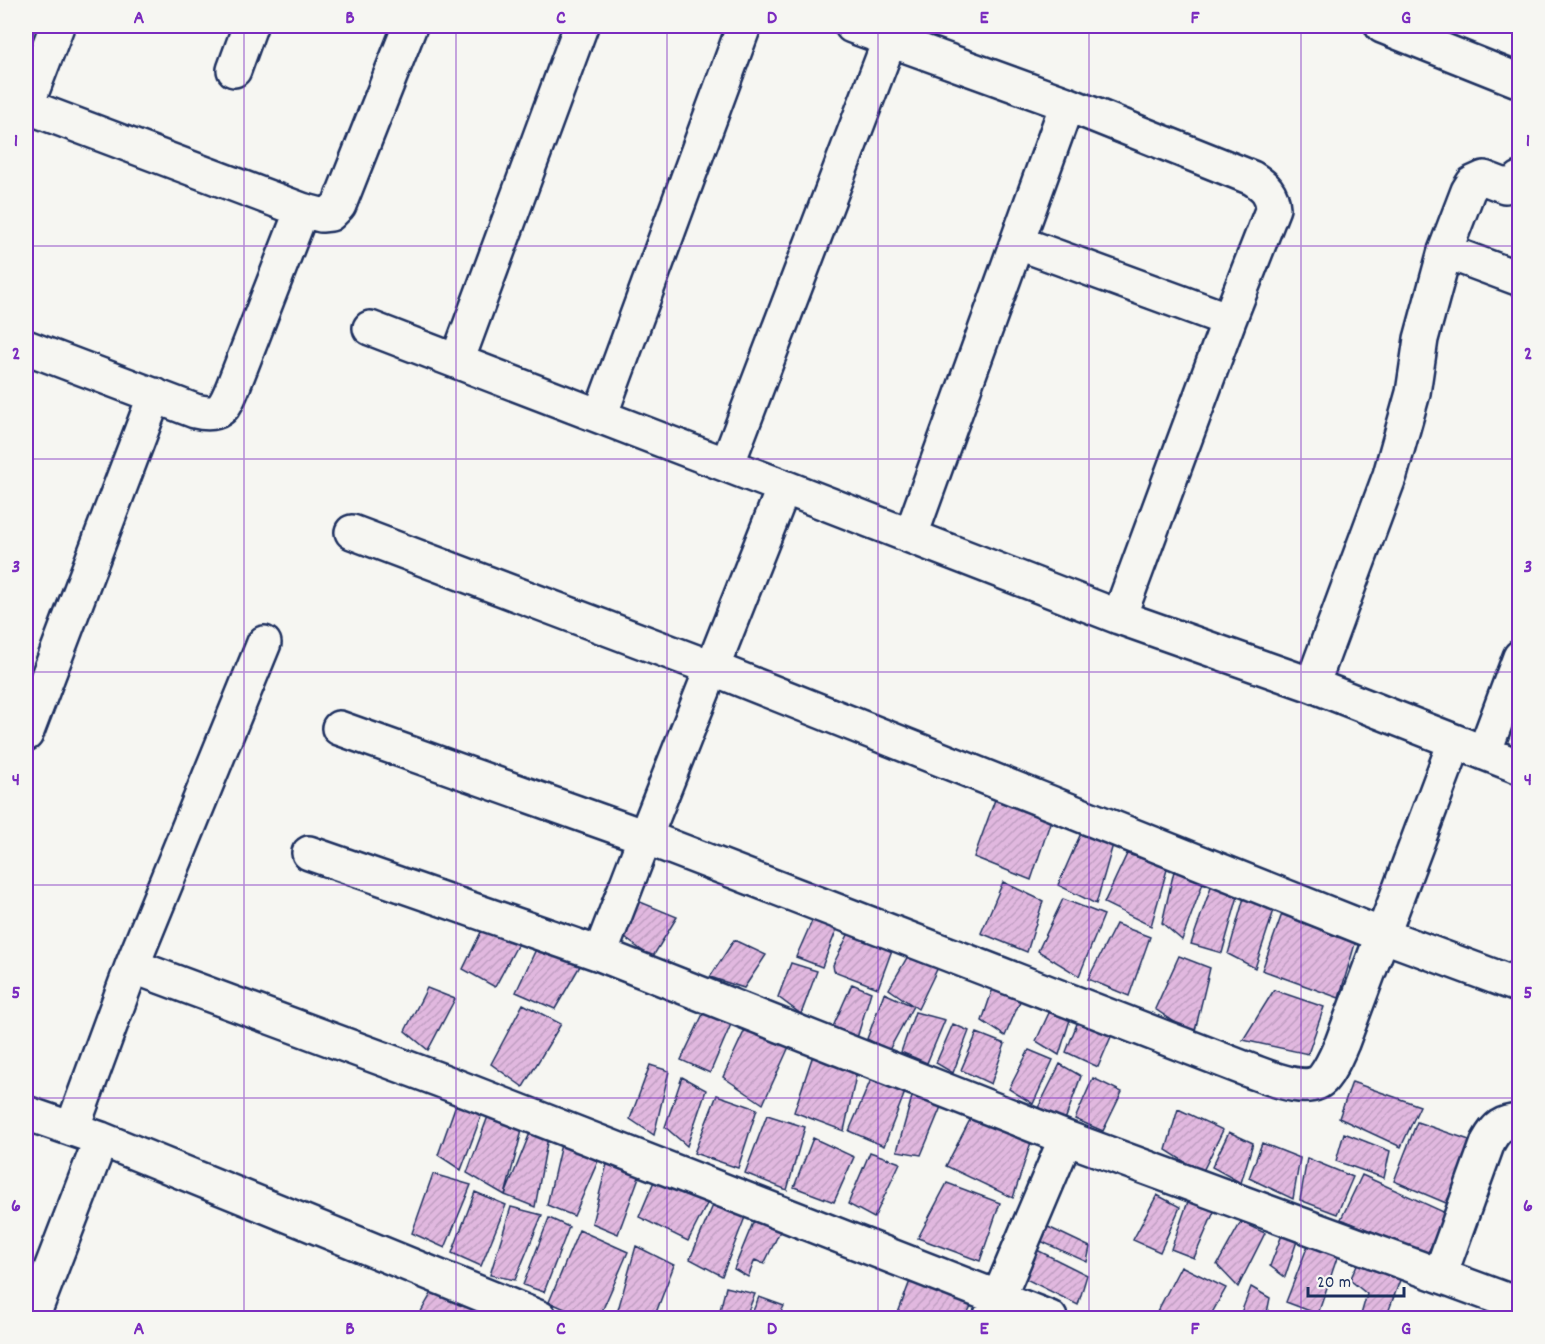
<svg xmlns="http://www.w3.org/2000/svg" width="1545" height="1344" font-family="Dekko,sans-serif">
<defs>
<pattern id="building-hatch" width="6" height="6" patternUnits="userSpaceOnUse" patternTransform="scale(1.5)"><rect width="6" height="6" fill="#e1b8df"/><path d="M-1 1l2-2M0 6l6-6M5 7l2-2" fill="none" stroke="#c09ec2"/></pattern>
</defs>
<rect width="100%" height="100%" fill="#f6f6f2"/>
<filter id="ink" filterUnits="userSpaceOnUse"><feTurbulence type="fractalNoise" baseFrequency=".0167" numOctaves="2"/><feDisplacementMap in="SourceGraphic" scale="12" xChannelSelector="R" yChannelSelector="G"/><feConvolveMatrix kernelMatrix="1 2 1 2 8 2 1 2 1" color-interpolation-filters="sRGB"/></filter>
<g filter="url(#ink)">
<path fill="url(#building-hatch)" stroke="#1b2f5e" stroke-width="1.5" d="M996 797 1051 820 1031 880 974 857Z
M1082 831 1114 841 1096 904 1058 885Z
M1127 854 1168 866 1151 926 1104 903Z
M1174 871 1203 883 1182 940 1162 923Z
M1213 881 1240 889 1222 953 1191 944Z
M1003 882 1043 901 1027 952 981 933Z
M1245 894 1276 904 1255 968 1228 954Z
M633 899 677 917 652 958 621 935Z
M1063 899 1104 915 1079 976 1038 951Z
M1283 911 1357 937 1339 998 1262 970Z
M816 912 840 921 822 967 796 957Z
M1116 924 1150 937 1129 996 1088 979Z
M853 925 896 939 878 988 834 971 833 965Z
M484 926 520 940 495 987 463 969Z
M734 940 766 955 744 988 710 977Z
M538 945 580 966 555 1009 516 992Z
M912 949 942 959 918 1009 889 989Z
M1179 956 1210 968 1194 1035 1155 1009Z
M791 963 817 971 801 1014 778 997Z
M995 982 1024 992 1005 1036 982 1021Z
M852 984 871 992 857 1038 832 1029Z
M427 988 455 999 428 1050 405 1031Z
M1274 990 1324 1007 1308 1054 1243 1040Z
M884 993 913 1006 889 1050 867 1039Z
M1054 1002 1073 1010 1059 1055 1036 1041Z
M523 1004 561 1024 523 1087 491 1064Z
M705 1010 732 1022 710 1073 681 1060Z
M915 1012 945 1020 927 1063 901 1052Z
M1080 1016 1116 1025 1098 1067 1066 1052Z
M749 1021 793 1038 763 1104 723 1077Z
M953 1024 969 1031 953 1073 936 1063Z
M977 1033 1005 1044 991 1084 961 1070Z
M1029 1050 1053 1060 1033 1104 1009 1089Z
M813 1055 857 1071 844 1131 794 1112Z
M1060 1064 1081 1076 1065 1120 1036 1112Z
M650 1065 669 1071 654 1135 630 1119Z
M682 1077 706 1090 687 1146 665 1127Z
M872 1077 907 1087 884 1146 849 1131Z
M1093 1078 1122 1092 1103 1131 1075 1119Z
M1352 1082 1420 1106 1401 1147 1339 1118Z
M915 1086 943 1102 921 1155 897 1151Z
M717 1095 757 1109 738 1168 694 1153Z
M459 1096 486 1103 461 1170 438 1155Z
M1178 1109 1223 1130 1202 1173 1166 1150Z
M490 1111 524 1123 505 1195 467 1173Z
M767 1115 805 1127 787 1190 745 1173Z
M971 1118 1033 1136 1013 1198 946 1166Z
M1417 1122 1475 1142 1446 1203 1394 1181Z
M532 1128 549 1132 535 1207 505 1195Z
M1229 1132 1253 1143 1241 1183 1212 1167Z
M1344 1133 1390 1151 1384 1178 1336 1161Z
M813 1138 854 1157 834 1202 794 1187Z
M1262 1143 1300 1158 1293 1199 1249 1178Z
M561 1144 598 1161 574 1216 547 1205Z
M870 1152 900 1163 874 1218 848 1204Z
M609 1156 642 1169 618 1234 592 1223Z
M1307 1158 1353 1177 1337 1214 1300 1200Z
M433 1174 471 1185 445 1248 412 1233Z
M1362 1175 1448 1214 1427 1254 1341 1219Z
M655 1179 711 1196 688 1241 639 1217Z
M947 1183 1000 1203 980 1261 918 1238Z
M475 1192 506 1205 481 1266 452 1253Z
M1191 1193 1216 1207 1194 1258 1171 1249Z
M1157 1195 1180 1207 1160 1252 1133 1240Z
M717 1196 749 1207 722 1276 690 1259Z
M511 1207 542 1215 515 1280 490 1275Z
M757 1213 784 1223 764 1264 755 1260 748 1277 734 1269Z
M549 1218 569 1227 544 1292 523 1285Z
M1241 1222 1265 1233 1238 1287 1217 1265Z
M1046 1226 1090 1247 1087 1262 1038 1240Z
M1285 1227 1300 1232 1285 1277 1270 1266Z
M579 1230 628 1252 599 1318H585L549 1302Z
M1310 1240 1339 1252 1318 1314 1286 1302Z
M636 1246 674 1265 654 1318 616 1317Z
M1035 1249 1087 1275 1078 1305 1022 1277Z
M1361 1256 1403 1272 1386 1318H1360L1367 1294 1350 1280Z
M1181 1266 1226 1288 1209 1318H1154Z
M910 1281 974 1300 965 1318H912L898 1313Z
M726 1287 755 1294 745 1318H718Z
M1251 1287 1270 1298 1266 1318H1239Z
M434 1289 515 1318H429L419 1315Z
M759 1297 784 1306 778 1318H750Z"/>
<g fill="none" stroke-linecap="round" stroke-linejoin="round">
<g stroke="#1b2f5e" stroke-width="38">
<path id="street" d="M852 26 1067 104 1252 178C1265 186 1272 193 1273 208L1229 320 1119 617
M1382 26 1520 81
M234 70 250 26
M26 107 57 26
M302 210 321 215 330 214 339 205 410 26
M1019 243 1229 320
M1445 251 1520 279
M370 328 784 487 645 837 1251 1071C1268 1077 1310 1096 1324 1077 1332 1067 1337 1054 1342 1043L1455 742
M26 347 195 411C220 417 224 409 233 387L302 210 26 106
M457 361 581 26
M600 416 744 26
M727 465 890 39
M784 487 1119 617 1312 685 1520 767
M352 532 712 668 1382 935 1520 986
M911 535 1067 104
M1312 685 1390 475 1413 393 1421 339 1445 251 1468 191 1473 183 1484 178 1505 186 1516 183 1520 179
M339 728 645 837 600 954
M26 734 155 395
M1484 753 1520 657
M309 853 600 954 1066 1138 990 1318
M132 966 264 643
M26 1113 101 1139 540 1318
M72 1129 132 966 440 1080 1050 1318
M1066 1138 1520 1305
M1440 1275 1488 1142C1496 1127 1502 1122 1520 1121
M32 1318 101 1139"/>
</g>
<use href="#street" stroke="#f6f6f2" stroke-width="33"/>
</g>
</g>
<path fill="none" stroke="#7b2cbf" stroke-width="1.5" stroke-opacity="0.55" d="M244 26V1318M456 26V1318M667 26V1318M878 26V1318M1089 26V1318M1301 26V1318M26 246H1520M26 459H1520M26 672H1520M26 885H1520M26 1098H1520"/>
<rect width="1545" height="1344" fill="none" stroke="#f6f6f2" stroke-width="66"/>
<path d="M1308 1287v9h96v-9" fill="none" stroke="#1b2f5e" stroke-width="3"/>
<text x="1317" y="1287" font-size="18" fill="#1b2f5e" stroke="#f6f6f2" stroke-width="4.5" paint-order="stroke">20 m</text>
<rect x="33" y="33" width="1479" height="1278" fill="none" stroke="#7b2cbf" stroke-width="2"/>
<g font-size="20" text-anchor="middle" font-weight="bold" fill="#7b2cbf">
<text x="139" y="23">A</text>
<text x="350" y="23">B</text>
<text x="561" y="23">C</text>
<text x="772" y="23">D</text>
<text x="984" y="23">E</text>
<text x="1195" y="23">F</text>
<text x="1406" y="23">G</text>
<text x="16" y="146">1</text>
<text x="1528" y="146">1</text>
<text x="16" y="359">2</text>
<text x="1528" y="359">2</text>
<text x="16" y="572">3</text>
<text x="1528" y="572">3</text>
<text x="16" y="785">4</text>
<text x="1528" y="785">4</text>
<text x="16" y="998">5</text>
<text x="1528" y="998">5</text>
<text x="16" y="1211">6</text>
<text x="1528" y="1211">6</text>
<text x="139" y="1334">A</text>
<text x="350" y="1334">B</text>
<text x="561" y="1334">C</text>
<text x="772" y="1334">D</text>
<text x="984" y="1334">E</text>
<text x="1195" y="1334">F</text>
<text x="1406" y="1334">G</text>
</g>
</svg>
